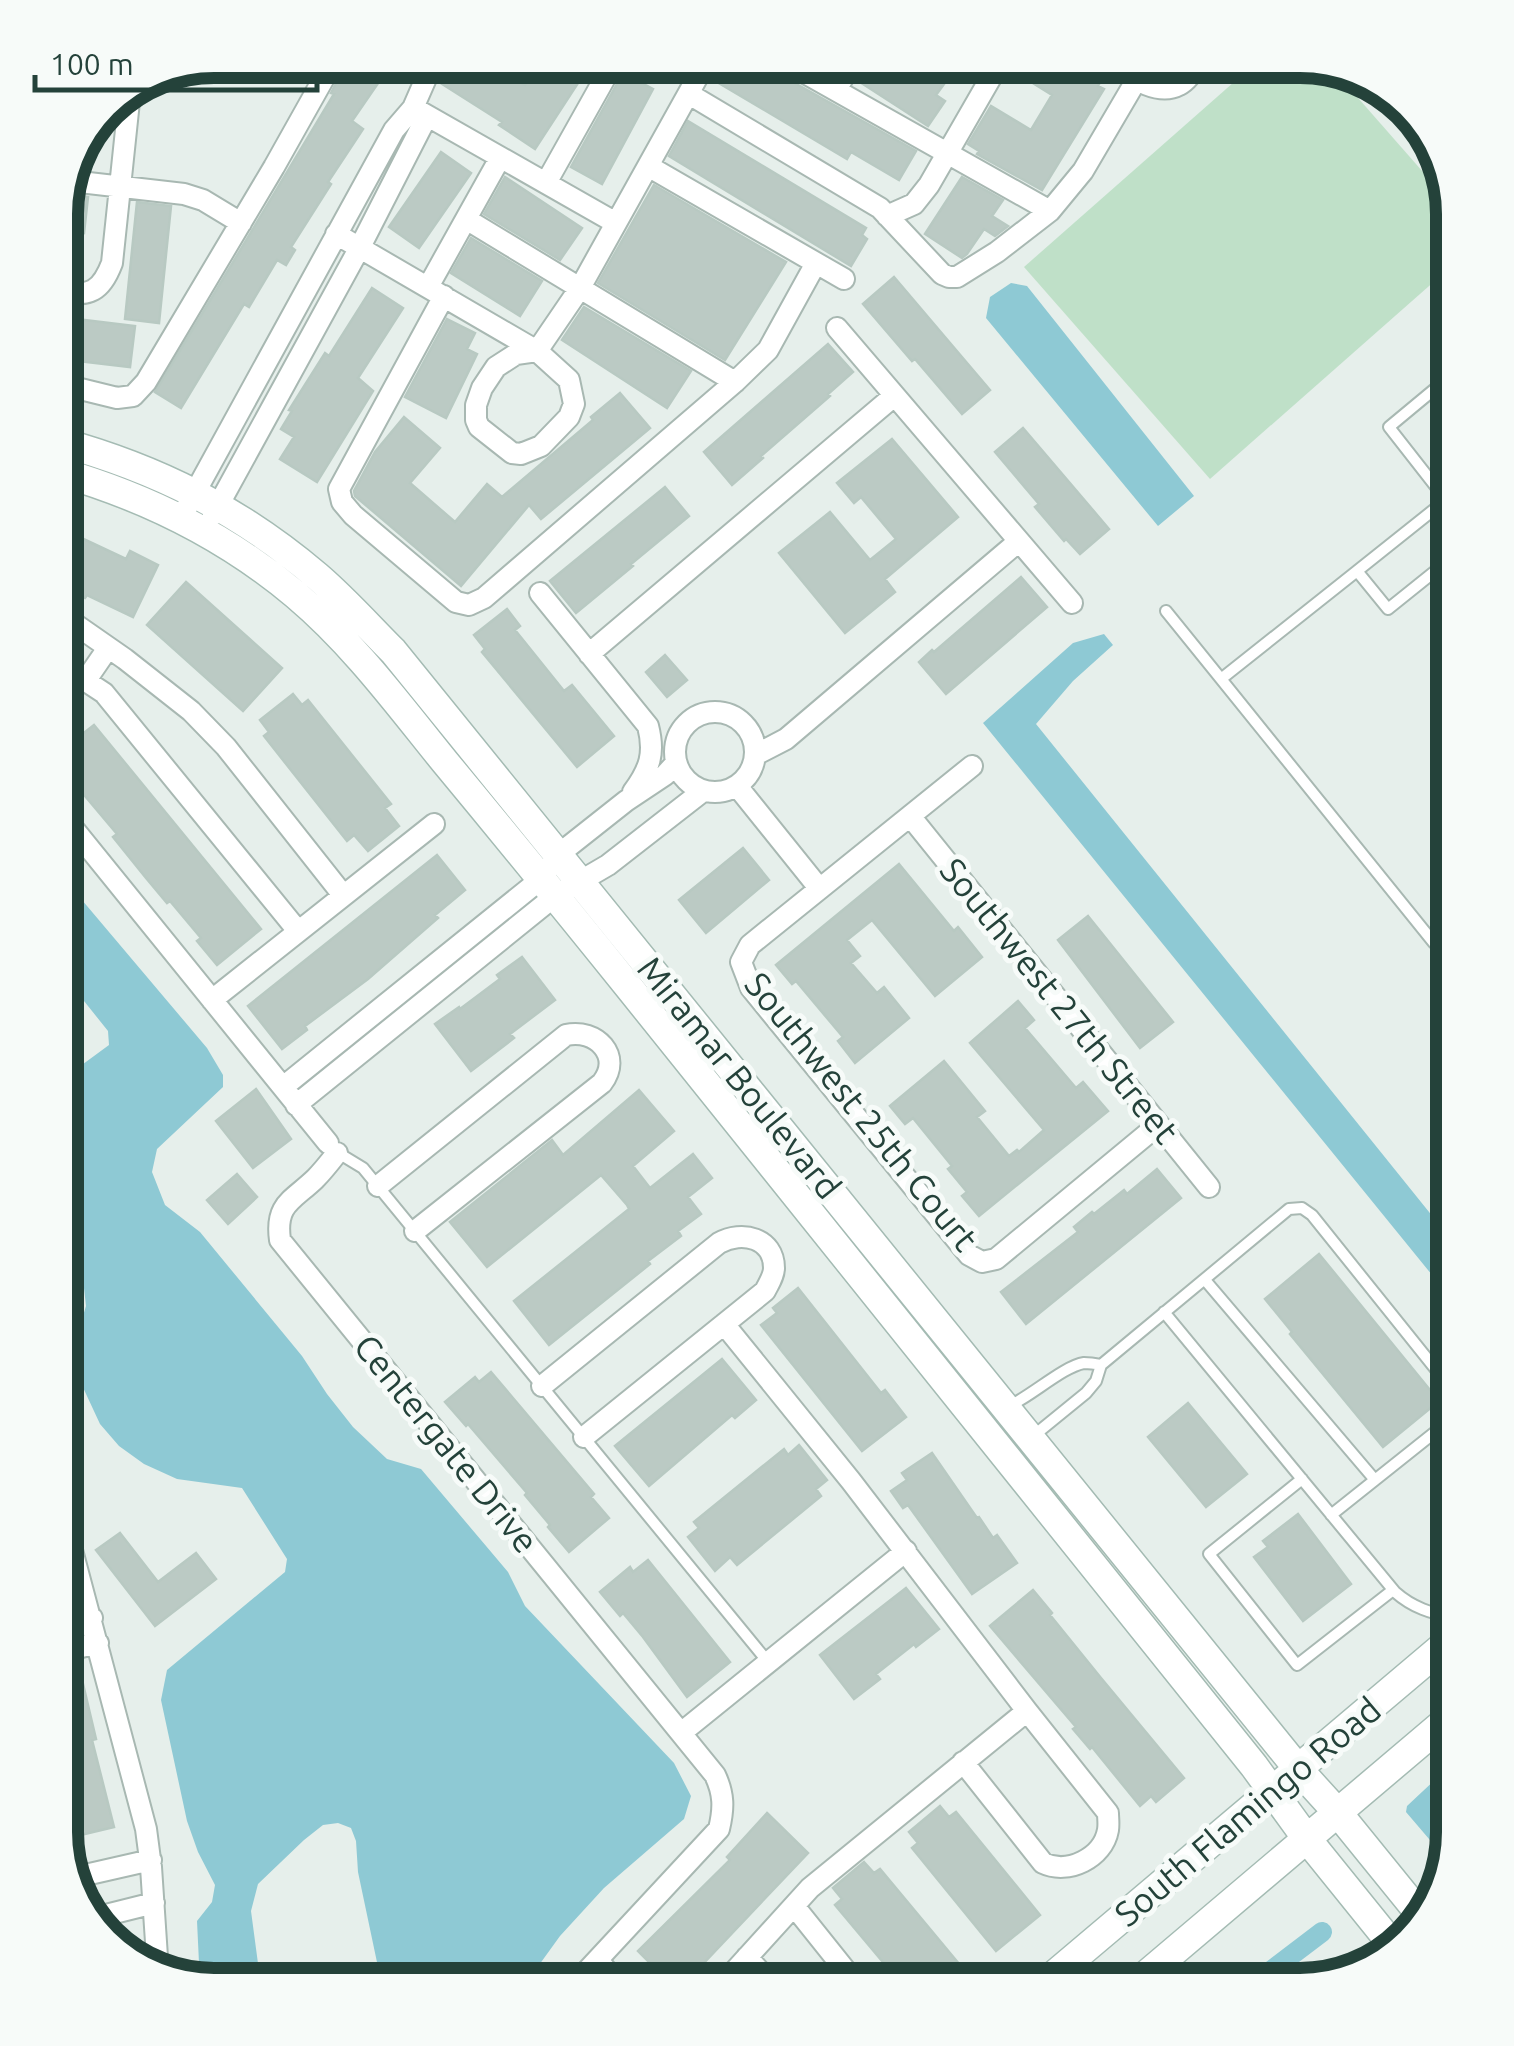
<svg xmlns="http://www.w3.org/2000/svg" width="1514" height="2046" font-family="Ubuntu,sans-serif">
<rect width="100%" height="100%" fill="#e6efeb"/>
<path fill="#bfe0c8" d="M1259 60H1310L1330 66 1452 205 1454 213V264L1210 479 1024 267Z"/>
<path fill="#8ec9d4" d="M1011 283 1027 286 1194 496 1158 526 986 318 990 297Z
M1104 634 1113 645 1073 681 1036 724 1454 1243V1302L983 723 1073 643Z
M60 874 207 1048 223 1075V1087L157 1149 152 1172 165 1205 200 1232 302 1356 327 1394 353 1427 387 1459 421 1469 508 1572 525 1606 674 1763 691 1796 684 1819 604 1888 560 1936 534 1972 519 1986H382L358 1872 356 1841 351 1828 338 1823 323 1825 304 1840 258 1884 251 1911 261 1986 200 1984 197 1921 212 1902 215 1885 198 1852 187 1821 161 1700 167 1670 285 1572 287 1559 242 1488 177 1479 144 1464 119 1446 100 1424 80 1381 73 1349 86 1306 83 1279 67 1265 60 1263V1081L109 1045 108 1031 60 971Z
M1454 1762V1833L1447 1860 1406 1812 1407 1806Z"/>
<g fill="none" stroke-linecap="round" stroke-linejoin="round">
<path stroke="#8ec9d4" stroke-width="20" d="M1251 1986 1322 1932"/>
</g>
<path fill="#bbcac4" stroke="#b8c9c2" stroke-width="2.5" d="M348 60H394L352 121 363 129 328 182 331 184 291 247 295 250 286 265 277 260 249 307 244 304 181 408 155 392 334 94 331 93Z
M458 60H486L525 85 542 60H593L535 149 499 125 502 122 442 84Z
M721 60H768L770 66 775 72 916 151 899 180 851 152 847 159 712 79Z
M869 60H909L944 84 936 95 945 101 928 126 857 80Z
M1019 60H1086L1104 75 1098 86 1104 89 1042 190 977 154 979 151 968 144 991 106 1031 130 1052 95 1012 70Z
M623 73 653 89 602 184 571 167Z
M688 121 866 228 862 235 867 239 851 266 669 156Z
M441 152 471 173 419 248 389 227Z
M505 177 582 228 560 260 484 214Z
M962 177 1003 200 992 216 1008 226 995 236 984 229 967 254 962 258 925 234Z
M654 185 786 262 725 360 598 283Z
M65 193 88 197 84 233 60 230V203Z
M137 202 171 206 159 323 125 319Z
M471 238 542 281 520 316 451 273Z
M894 277 990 390 962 414 915 359 912 361 863 304Z
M372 288 403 308 358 378 373 391 317 482 280 459 294 437 281 429 292 411 289 410 325 353 329 356Z
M584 307 691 371 667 408 562 340Z
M60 317 135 326 130 367 60 359Z
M447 319 475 333 467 349 477 354 446 418 405 397Z
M828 344 853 372 828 394 830 396 761 456 763 458 732 485 704 452Z
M620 393 650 428 541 519 529 505 461 586 355 496 354 491 375 452 404 417 440 448 410 483 455 522 487 484 502 497 593 420 591 417Z
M1023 428 1109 529 1080 554 1066 539 1064 541 1035 507 1039 504 995 452Z
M892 439 958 517 885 579 895 592 845 633 779 553 830 512 870 560 896 539 861 497 854 503 837 483Z
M665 487 689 516 631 564 633 566 576 613 550 581Z
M60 528 126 559 130 551 158 565 133 617 87 595 85 598 60 587Z
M1021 577 1047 607 946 694 919 662 932 650 934 652Z
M186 582 282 668 243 711 147 625Z
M507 609 520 626 515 630 564 691 572 685 614 736 577 767 482 652 485 649 474 635Z
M665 655 687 680 667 697 646 672Z
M293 694 302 705 308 700 391 804 385 808 399 826 368 851 354 835 347 841 264 736 269 732 260 720Z
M94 725 261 929 217 965 197 941 201 938 170 901 167 903 146 878 113 837 117 834 69 777 60 784V743L75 731 80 736Z
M743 848 769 880 706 933 679 900Z
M437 855 465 890 435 915 438 918 368 979 305 1026 307 1030 282 1049 248 1006Z
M899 864 954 931 958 927 982 957 935 996 872 920 847 940 860 956 851 963 877 993 884 987 909 1018 855 1063 838 1041 843 1037 796 981 792 984 776 965Z
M1088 916 1173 1022 1140 1048 1058 940Z
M522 957 555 1000 510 1034 514 1038 471 1071 435 1024 459 1007 460 1009 500 979 497 975Z
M1018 1001 1034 1020 1025 1028 1076 1088 1083 1082 1108 1111 979 1216 962 1196 967 1192 948 1169 952 1166 913 1118 905 1124 890 1106 944 1061 985 1111 977 1117 1009 1156 1017 1150 1019 1152 1044 1130 970 1043Z
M256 1089 291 1139 253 1168 216 1121Z
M639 1090 674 1131 633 1166 650 1188 693 1154 712 1178 688 1197 701 1214 678 1231 681 1236 648 1261 650 1264 549 1345 514 1301 629 1209 627 1205 601 1175 487 1267 450 1222 552 1140 563 1155Z
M1157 1169 1181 1198 1026 1324 1001 1292 1078 1232 1074 1227 1092 1212 1094 1214 1124 1190 1127 1194Z
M237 1174 257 1197 228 1224 207 1200Z
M1319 1254 1439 1401 1383 1447 1290 1334 1292 1332 1265 1299Z
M798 1288 881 1393 885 1390 906 1417 862 1451 761 1325 777 1313 773 1308Z
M722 1359 756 1400 735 1418 732 1415 649 1486 615 1446Z
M491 1372 594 1494 591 1497 609 1518 569 1552 548 1527 550 1525 525 1495 527 1493 468 1424 466 1426 445 1402 475 1377 479 1382Z
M1188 1403 1247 1474 1206 1507 1148 1437Z
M799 1445 827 1480 816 1489 821 1496 737 1565 730 1557 715 1571 688 1537 699 1528 694 1522 784 1449 788 1455Z
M932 1453 977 1518 979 1517 993 1538 997 1535 1017 1563 972 1594 908 1505 903 1508 891 1491 907 1480 902 1473Z
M1298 1514 1351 1584 1303 1621 1254 1557 1268 1547 1263 1541Z
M120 1533 158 1582 196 1553 216 1579 155 1626 96 1550Z
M648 1560 730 1662 687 1697 643 1637 623 1613 620 1616 600 1592 630 1567 633 1572Z
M906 1588 939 1629 916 1647 914 1644 876 1674 880 1679 854 1699 820 1655Z
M1033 1590 1052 1613 1050 1615 1101 1678 1184 1778 1156 1802 1151 1796 1140 1806 1092 1747 1090 1749 1073 1729 1076 1727 990 1626Z
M79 1667 96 1739 92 1740 114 1827 64 1839 60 1823V1672Z
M940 1806 949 1817 956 1812 1040 1915 996 1951 912 1848 918 1843 909 1832Z
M767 1813 808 1853 682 1986 671 1977 668 1981 638 1951 730 1860 727 1857Z
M864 1862 874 1873 880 1869 965 1971 947 1986H903L835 1905 842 1899 833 1888Z"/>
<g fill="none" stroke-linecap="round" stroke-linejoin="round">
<g stroke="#a8b8b2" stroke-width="14">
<path id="lane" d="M1446 500 1357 571 1388 609 1454 556
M1454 510 1389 427 1454 373
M1166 611 1221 679 1357 571
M1221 679 1434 943 1454 964
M335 1151 363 1168 768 1662
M1205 1280 1375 1480
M1164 1312 1395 1592C1413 1608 1431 1613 1454 1618
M1009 1406C1030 1397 1064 1366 1084 1363 1089 1363 1096 1364 1101 1365
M1032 1437 1086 1393 1096 1381 1101 1365 1289 1209 1302 1208 1312 1215 1454 1392
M1302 1479 1209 1554 1297 1665 1393 1590
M1331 1515 1454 1417"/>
</g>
<g stroke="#a8b8b2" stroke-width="24">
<path id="street" d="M782 60 1050 211
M1106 60C1125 72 1155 98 1179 85 1189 80 1194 69 1200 60
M836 90 853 60
M689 94 880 208 942 274 949 277H957L997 252 1050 211 1083 171 1137 79
M419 111 616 223
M648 166 844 279
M71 181 184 194 203 200 241 223
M546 183 615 60
M887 216 914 204 929 185 1001 60
M466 219 735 382
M336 234 537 351 569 380 574 404 569 417 541 446 521 454 512 453 479 427 476 420V405L482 388 496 367 516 354 537 351
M428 287 500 158
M60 293C90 296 101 292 112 263L130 92
M444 296 339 489 342 502 353 515 456 602 469 605 484 598 735 382 768 350 816 263
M837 328 1072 603
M537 351 580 288 707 60
M60 384 117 398 133 396 146 382 274 167 334 60
M213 515 360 247 427 116
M181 518 394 130 413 108 434 60
M540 593 648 726C655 753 650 769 633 792
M60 616 69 620 125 659 191 711 226 747 343 895
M589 654 894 396
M60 664 104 693 298 931
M86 680 108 648
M675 752a40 40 0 1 1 80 0a40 40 0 1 1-80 0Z
M755 755 786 739 1019 541
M972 766 750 945 741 962 751 988 969 1255 982 1262 996 1259 1158 1125
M737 786 819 888
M60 812 328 1143
M910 816 1209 1187
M212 1000 434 824
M283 1087 541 879 559 854 626 801 665 775 676 763
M296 1105 555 896 608 865 703 791
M337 1153C330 1162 323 1171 315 1179 292 1201 275 1204 280 1240L715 1775C724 1794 724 1808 719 1829L573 1986
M378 1186 566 1035C596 1028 623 1056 602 1083L415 1231
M724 1324 851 1481 1027 1711 1108 1813C1108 1818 1109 1824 1108 1830 1103 1858 1068 1875 1043 1863L963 1762
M542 1386 719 1243C742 1230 774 1238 774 1268 774 1276 769 1283 765 1291L584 1437
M60 1505 146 1829 151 1867 158 1972
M60 1627 92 1618
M60 1652 98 1643
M681 1733 906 1551
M72 1878 151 1860
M794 1906 858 1986
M90 1919 154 1903
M747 1957 773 1986
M598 1960 619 1986
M721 1986 810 1888 1027 1711"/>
</g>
<g stroke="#a4bbb3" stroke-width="31">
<path id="secondary" d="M60 442C158 469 239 510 317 576 344 599 368 626 393 651L1299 1770 1338 1813 1424 1919
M60 472C146 497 227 537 296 595 354 644 398 704 445 762 508 838 570 914 632 991 839 1249 1046 1507 1254 1766L1307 1839 1395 1948
M1041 1986 1454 1637
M1133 1986 1454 1714"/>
</g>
<use href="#lane" stroke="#fff" stroke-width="10"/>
<use href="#street" stroke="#fff" stroke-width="20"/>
<use href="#secondary" stroke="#fff" stroke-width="28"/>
</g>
<g text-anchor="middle" stroke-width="10" stroke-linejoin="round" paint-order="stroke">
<g font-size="35" fill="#24423a" stroke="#f7fbf9">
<text transform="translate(1059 1001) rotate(51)" y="12">Southwest 27th Street</text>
<text transform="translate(739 1078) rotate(51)" y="12">Miramar Boulevard</text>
<text transform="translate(861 1112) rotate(51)" y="12">Southwest 25th Court</text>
<text transform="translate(446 1444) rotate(51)" y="12">Centergate Drive</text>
<text transform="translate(1248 1812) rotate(-40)" y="12">South Flamingo Road</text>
</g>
</g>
<path d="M0 0H1514V2046H0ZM214 78H1300A136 136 0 0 1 1436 214V1832A136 136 0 0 1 1300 1968H214A136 136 0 0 1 78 1832V214A136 136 0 0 1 214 78Z" fill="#f7fbf9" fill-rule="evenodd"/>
<path fill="none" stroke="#24423a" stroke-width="12" d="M214 78H1300A136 136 0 0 1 1436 214V1832A136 136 0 0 1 1300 1968H214A136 136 0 0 1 78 1832V214A136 136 0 0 1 214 78Z"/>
<path d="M35 75v15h282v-15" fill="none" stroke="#24423a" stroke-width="5"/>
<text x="50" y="75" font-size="30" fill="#24423a" stroke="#f7fbf9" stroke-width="8" paint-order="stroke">100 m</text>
</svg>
